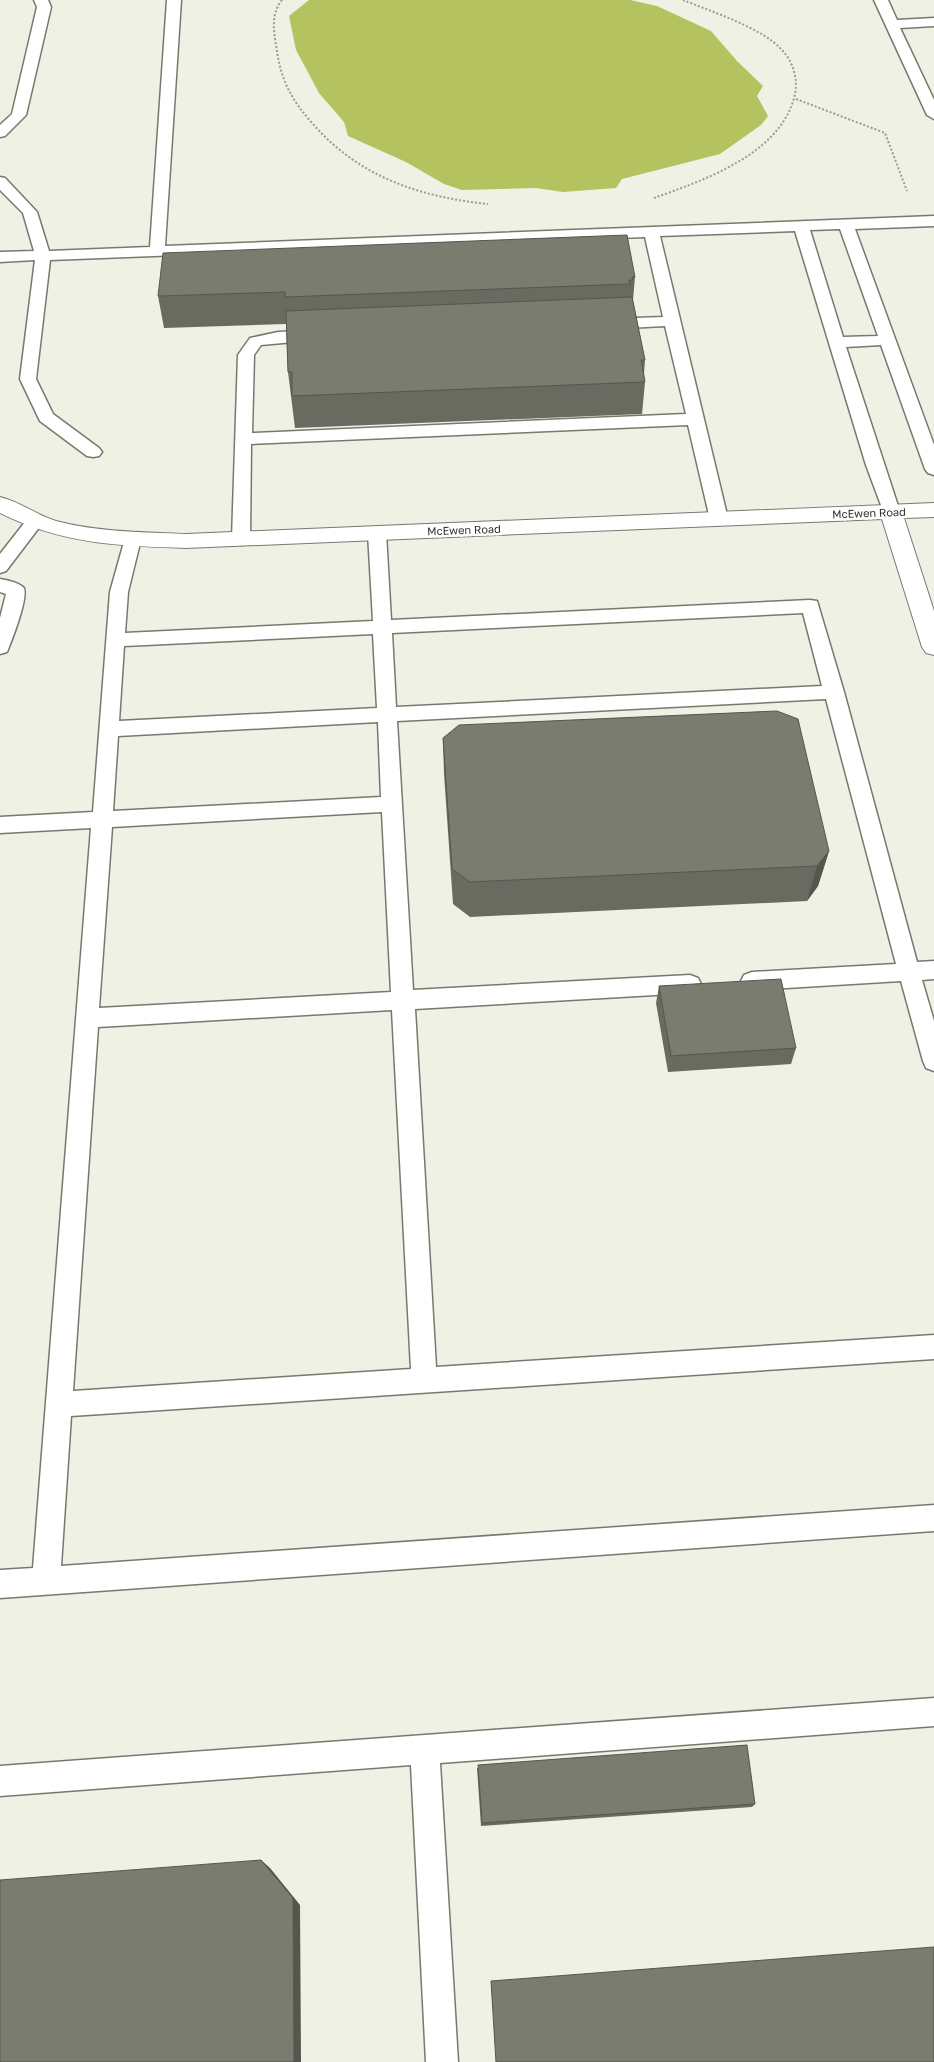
<svg xmlns="http://www.w3.org/2000/svg" width="934" height="2062" font-family="'Golos Text',sans-serif">
<rect width="100%" height="100%" fill="#eef1e3"/>
<path fill="#b4c260" d="M309 0H630L657 6 711 31 737 61 763 86 757 96 768 116 761 125 720 154 622 179 616 188 563 192 536 188 462 190 444 184 406 162 348 136 344 122 319 93 296 50 289 16Z"/>
<g fill="none" stroke-linecap="round" stroke-linejoin="round">
<g stroke="#77796d" stroke-width="3">
<path id="service" d="M34 0H48L51 7 26 115 5 136 0 137V125L12 114 37 7Z
M167 0H181L165 246 934 216V226L855 229 934 445V475L928 473 925 469 881 345 846 347 900 512 897 516 891 518 885 516 866 465 795 231 660 236 728 519 725 523 719 525 713 523 710 519 688 425 251 444 250 539 247 543 241 545 235 543 232 539 238 355 250 338 278 332 316 330 322 332 324 335 322 338 316 340 261 345 254 355 252 433 686 414 665 326 608 329 602 327 600 324 602 321 608 319 663 317 645 237 50 260 36 379 53 414 99 448 102 452 99 456 93 457 87 456 40 421 20 379 35 260 0 262V252L34 251 23 213 0 190V177L5 178 37 212 49 251 150 247ZM840 229 878 336 843 337 810 230Z
M874 0H888L897 20 934 18V26L900 28 934 100V119L927 115Z
M35 515 41 517 44 521 6 571 0 573V554L29 517Z
M377 527 383 529 386 533 391 620 810 600 817 601 844 692 917 962 934 961V979L922 980 934 1021V1071L926 1068 923 1061 901 981 752 990 744 987 741 981 744 975 752 972 896 964 826 699 397 721 413 990 690 975 698 978 701 984 698 990 690 993 415 1009 436 1367 934 1335V1359L71 1416 61 1566 934 1505V1531L0 1598V1570L33 1568 91 828 0 833V817L93 812 110 592 126 535 132 533 138 535 141 539 128 592 125 633 373 621 368 533 371 529ZM803 613 822 686 396 707 392 633ZM373 634 377 708 119 721 124 646ZM378 722 381 797 113 811 118 736ZM382 812 391 992 99 1008 112 827ZM392 1010 411 1369 73 1391 98 1027Z
M0 579C6 580 17 582 23 587 30 593 13 637 9 647L7 652 0 654V618L6 594 0 592Z
M934 1698V1726L440 1763 458 2062H426L411 1765 0 1796V1766Z"/>
</g>
<g stroke="#77796d" stroke-width="2">
<path id="minor" d="M0 497C20 502 37 515 56 521 98 532 143 532 186 534L934 503V517L904 518 934 611V655L926 653 922 647 882 519 186 548C118 546 62 544 0 513Z"/>
</g>
<path stroke="#9a9c92" stroke-width="2" stroke-dasharray="2 2" stroke-linecap="butt" d="M282 0C270 15 274 33 277 51 281 81 293 102 313 124 359 177 420 197 488 204
M796 99 885 133 907 191
M654 198C704 180 782 154 795 94 798 78 793 61 781 49 762 28 710 11 683 0"/>
<use href="#service" fill="#fff" fill-rule="evenodd"/>
<use href="#minor" fill="#fff" fill-rule="evenodd"/>
</g>
<path fill="#696b60" d="M635 277 633 300 645 360 644 374 645 382 642 414 295 428 288 372 286 324 164 328 158 296Z
M443 738 829 851 818 886 807 901 470 917 453 904 444 774Z
M659 986 796 1048 791 1064 668 1072 656 1003Z
M477 1768 755 1804 752 1807 481 1826Z"/>
<path fill="#55574e" d="M829 851 818 886 807 901 817 866Z
M261 1860 270 1868 300 1905 301 2062H294Z"/>
<path fill="#7a7c70" stroke="#55574e" d="M627 235 635 277H632L633 280H629L630 284 285 297V292L158 296 163 253Z
M632 297 645 360H641L645 382 292 396V372H288L286 311Z
M777 711 798 719 829 851 817 866 470 882 452 869 443 738 459 725Z
M781 979 796 1048 671 1056 659 986Z
M747 1745 755 1804 482 1823 478 1765Z
M261 1860 293 1898 294 2062H0V1880Z
M934 1947V2062H496L491 1981Z"/>
<g text-anchor="middle" stroke-width="5" stroke-linejoin="round" paint-order="stroke">
<g font-size="11" fill="#2f302b" stroke="#fff">
<text transform="translate(869 513) rotate(-2)" y="4">McEwen Road</text>
<text transform="translate(464 530) rotate(-2)" y="4">McEwen Road</text>
</g>
</g>
</svg>
